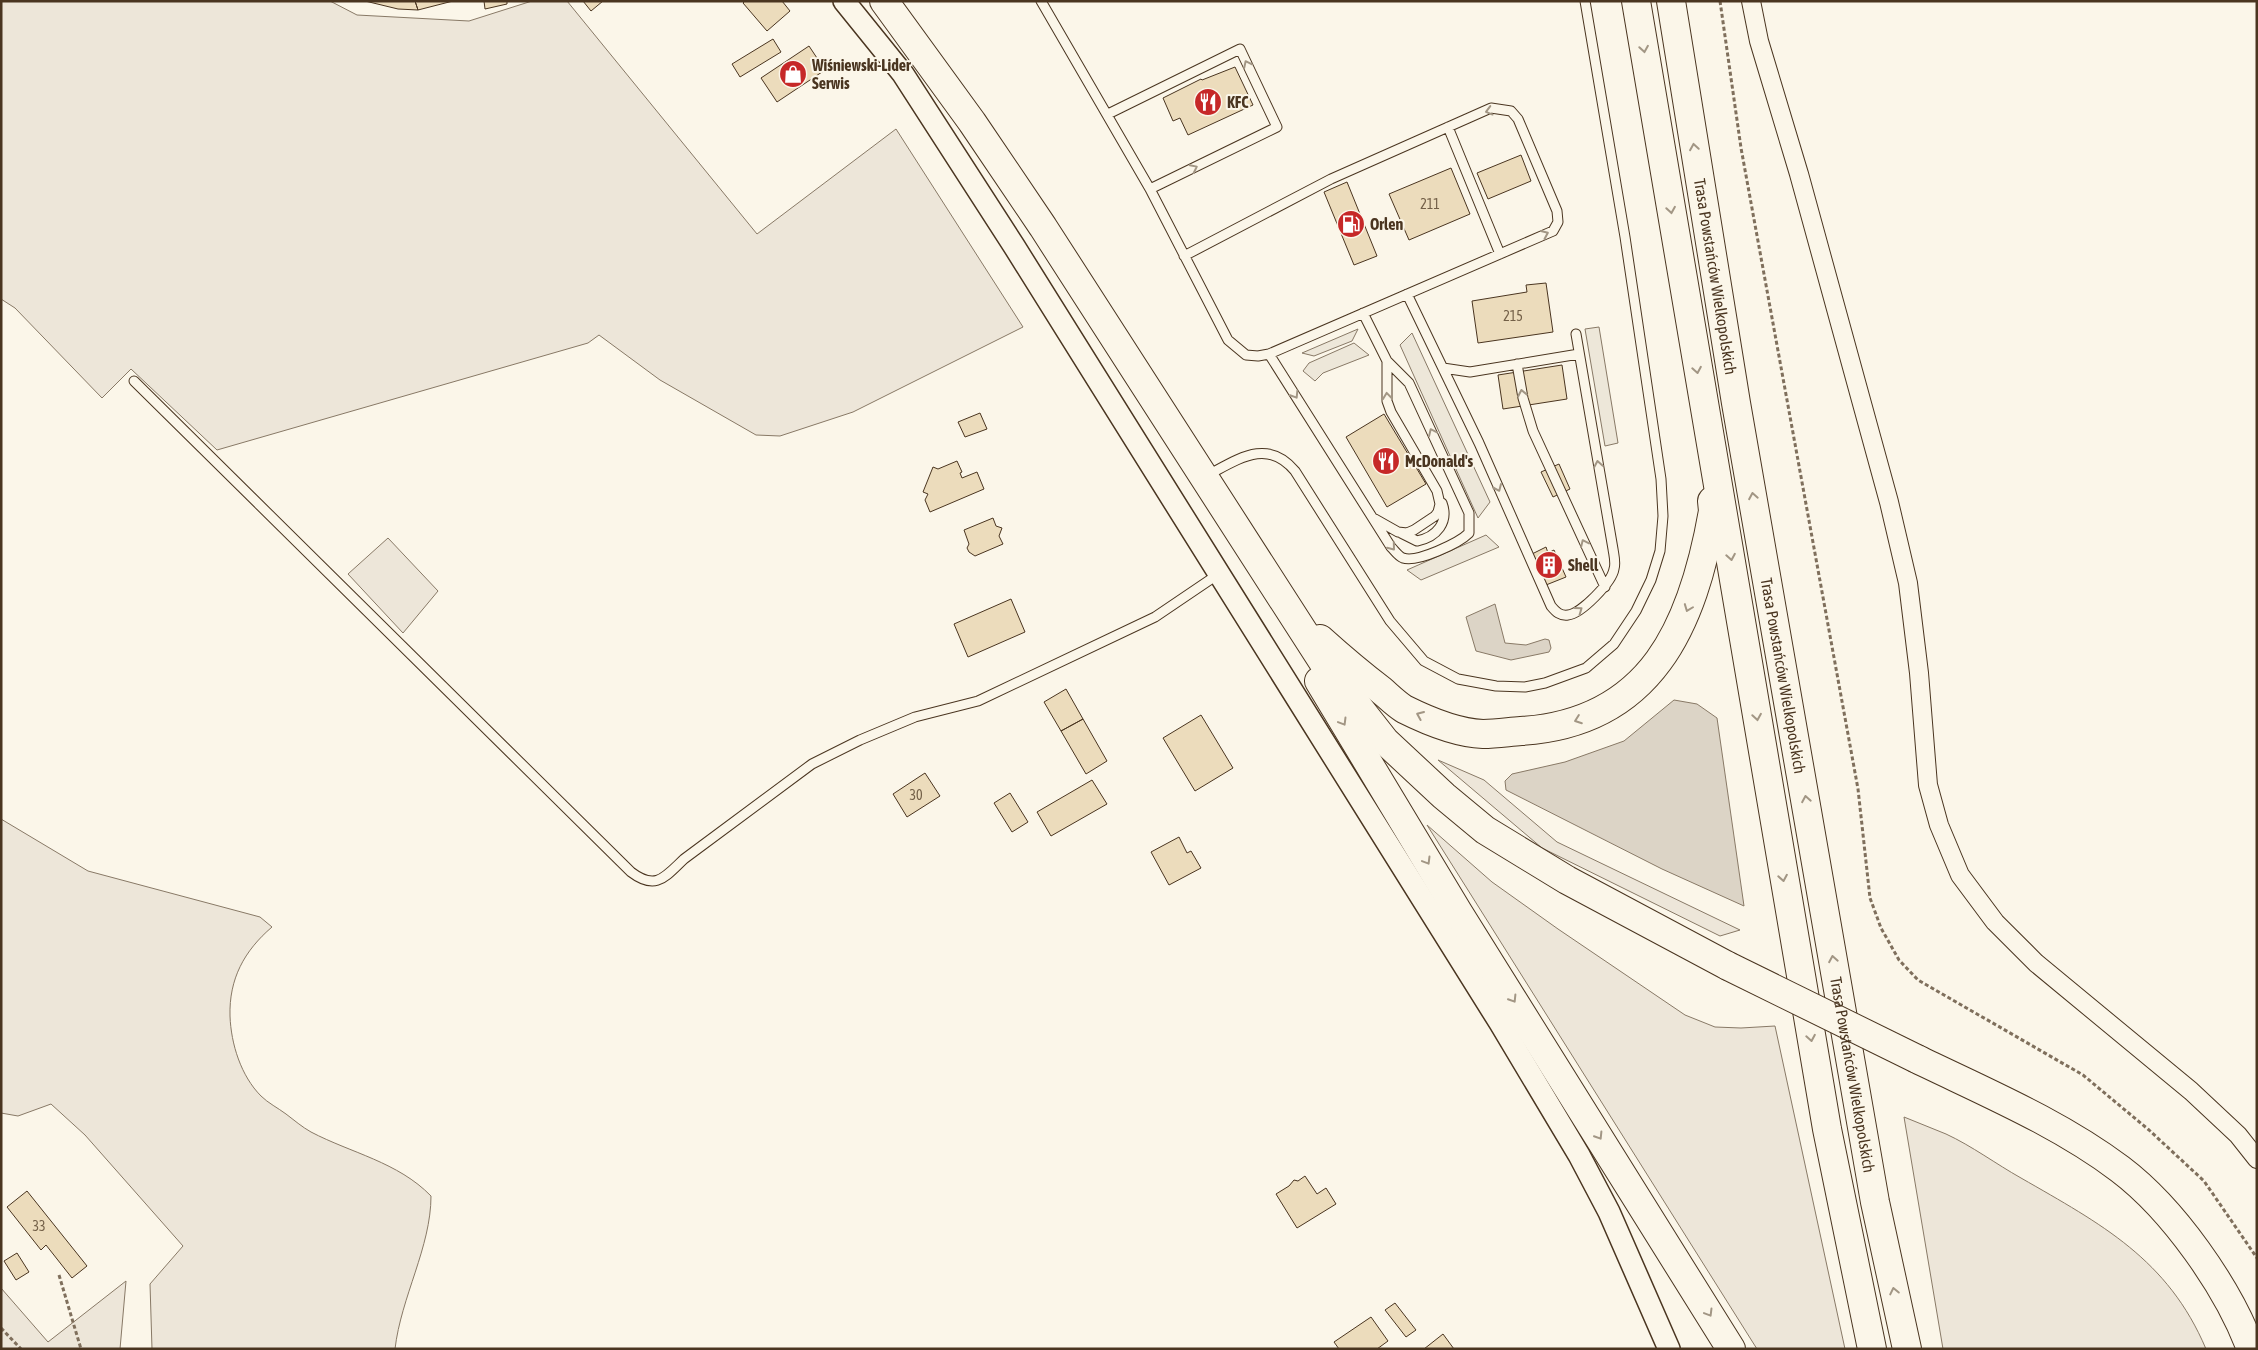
<svg xmlns="http://www.w3.org/2000/svg" width="2258" height="1350" font-family="'Asap Condensed',sans-serif">
<rect width="100%" height="100%" fill="#fbf6e9"/>
<path fill="#ede6d9" stroke="#887966" d="M1 1H330L357 15 469 21 532 1H567L757 234 896 129 1023 327 853 412 780 436 756 435 660 380 599 335 588 343 217 450 131 369 102 398 15 308 1 299Z
M388 538 438 591 403 633 348 574Z
M1438 760 1484 780 1557 842 1740 930 1720 936 1542 848Z
M1 819 88 871 260 917 272 927C244 951 229 979 230 1016 231 1044 241 1076 261 1096 268 1103 278 1108 286 1114 294 1120 302 1127 311 1132 351 1153 398 1162 431 1196 431 1247 401 1297 395 1349H152L150 1284 183 1246 85 1135 51 1104 18 1116 1 1113Z
M1427 825 1492 882 1558 929 1685 1015 1715 1027 1741 1028 1775 1026 1845 1349H1757Z
M1904 1117C1918 1123 1932 1128 1946 1134 1972 1146 1996 1164 2021 1178 2101 1224 2168 1259 2206 1349H1943Z
M126 1281 120 1349H1V1288L48 1342Z"/>
<path fill="#ede7d9" stroke="#887966" d="M1599 327 1618 443 1605 446 1585 329Z
M1358 329 1352 341 1314 356 1302 353Z
M1412 333 1490 502 1478 518 1400 345Z
M1354 343 1369 355 1323 373 1315 381 1303 371 1309 363Z
M1486 535 1499 547 1421 580 1407 570Z"/>
<path fill="#dcd4c6" stroke="#887966" d="M1495 604 1505 643 1526 645 1545 639 1549 640 1551 648 1549 652 1511 660 1476 651 1466 617Z
M1674 700 1697 704 1717 718 1744 906 1662 869 1506 790 1505 781 1512 774 1565 762 1624 741Z"/>
<path fill="#ecdcbc" stroke="#4a3520" d="M365 1H415L418 10 398 9Z
M415 1H453L418 10Z
M484 1H507V4L485 9Z
M583 1H603L591 11Z
M745 1H782L790 11 767 31 743 3Z
M773 39 781 52 740 77 732 64Z
M809 46 825 70 777 102 761 78Z
M1235 67 1253 105 1188 135 1180 118 1173 121 1163 98 1201 79 1202 80Z
M1521 155 1531 181 1488 199 1477 173Z
M1451 168 1470 214 1409 240 1389 194Z
M1347 182 1377 256 1354 265 1324 192Z
M1546 283 1553 332 1478 343 1472 301 1527 292 1526 285Z
M1562 365 1567 399 1503 409 1498 375Z
M980 413 987 429 965 437 958 422Z
M1384 414 1426 484 1387 507 1346 437Z
M957 461 962 472 960 473 962 478 977 472 984 489 930 512 925 500 928 494 923 492 933 467 938 469Z
M1559 464 1570 489 1553 497 1541 472Z
M993 518 996 526 1002 528 999 536 1003 544 975 556 969 552 967 548 969 544 964 530Z
M1546 547 1548 553 1554 550 1566 577 1546 585 1532 554Z
M1011 599 1025 632 968 657 954 624Z
M1066 689 1083 719 1061 731 1044 702Z
M1201 715 1233 768 1195 791 1163 738Z
M1083 719 1107 761 1086 774 1061 731Z
M925 773 940 796 907 817 893 794Z
M1092 780 1107 804 1051 836 1037 812Z
M1010 793 1028 822 1012 832 994 803Z
M1179 837 1187 853 1191 851 1201 868 1169 885 1151 852Z
M1305 1176 1317 1194 1326 1188 1336 1204 1297 1228 1276 1194 1289 1186 1294 1180 1298 1181Z
M27 1191 87 1266 72 1278 46 1245 41 1250 7 1207Z
M17 1253 29 1272 16 1280 4 1261Z
M1395 1303 1416 1330 1406 1337 1385 1310Z
M1371 1317 1388 1341 1377 1349H1339L1334 1342Z
M1443 1334 1454 1349H1424Z"/>
<g fill="none" stroke-linecap="round" stroke-linejoin="round">
<g stroke="#4a3520" stroke-width="11">
<path id="service" d="M1041 1 1150 189 1228 340 1246 355 1258 356 1269 354 1553 231 1558 222 1557 211 1518 119 1511 111 1491 108 1331 179 1184 256
M1108 114 1240 49 1277 127 1150 189
M1448 127 1500 254
M1407 294 1479 443 1551 606C1556 612 1560 616 1568 615 1581 614 1612 582 1614 569 1616 563 1614 556 1613 549L1576 334
M1269 354 1391 547C1395 551 1398 556 1403 558 1417 563 1459 543 1469 533V513L1409 383 1387 361 1363 313
M1517 364 1523 398 1533 431 1605 587
M1443 368 1470 372 1579 354
M134 381 631 872C656 891 665 877 684 859L812 764 860 740 915 717 978 701 1155 617 1220 573
M1206 476C1237 460 1267 437 1295 471L1390 621 1424 661 1458 679 1496 686 1525 687 1545 683 1586 668 1614 644 1636 611 1651 580 1660 551 1663 516 1661 479 1625 237 1585 1
M1375 519 1398 532 1407 533 1414 530 1435 516 1438 512 1440 504 1437 491 1391 412 1387 401V361
M1401 533 1417 541C1437 537 1449 522 1442 503"/>
</g>
<g stroke="#4a3520" stroke-width="20">
<path id="minor" d="M1751 1 1759 41 1799 174 1889 502 1908 583 1919 673 1928 785 1939 825 1960 875 1995 922 2036 963 2191 1091 2238 1135 2257 1159"/>
</g>
<g stroke="#4a3520" stroke-width="24">
<path id="tertiary" d="M844 1 903 74 1014 246 1500 1023 1579 1155 1609 1212 1669 1349"/>
</g>
<g stroke="#4a3520" stroke-width="30">
<g id="motorway">
<path d="M884 1 972 122 1043 227 1323 662 1385 741 1444 796 1485 830 1567 880 1728 966"/>
<path d="M1636 1 1827 1129 1872 1349"/>
<path id="s1" d="M1671 1 1736 403 1875 1202 1907 1349"/>
<path d="M1320 639C1340 657 1360 674 1381 690 1388 696 1396 704 1404 709 1428 721 1457 733 1483 734 1496 734 1508 732 1521 731 1652 723 1693 625 1713 511L1712 501"/>
<path d="M1319 681 1458 912 1731 1349"/>
<path d="M1917 1059C1985 1092 2059 1123 2120 1169 2173 1209 2228 1287 2251 1349"/>
</g>
</g>
<path stroke="#7f6f5c" stroke-width="3" stroke-dasharray="4 2.5" stroke-linecap="butt" d="M1720 1 1741 148 1858 789 1870 898 1881 928 1899 960 1918 980 2083 1075 2149 1130 2204 1181 2257 1258
M59 1275 81 1349
M1 1328 21 1349"/>
<use href="#service" stroke="#fbf6e9" stroke-width="9"/>
<use href="#minor" stroke="#fbf6e9" stroke-width="18"/>
<use href="#tertiary" stroke="#fbf6e9" stroke-width="21"/>
<use href="#motorway" stroke="#fbf6e9" stroke-width="28"/>
<g stroke="#4a3520" stroke-width="30" stroke-linecap="butt">
<path id="motorway-bridge" d="M1728 966 1917 1059"/>
</g>
<use href="#motorway-bridge" stroke="#fbf6e9" stroke-width="28"/>
</g>
<defs><path id="oneway-chevron" d="M-2-3.5L2.5 0L-2 3.5" fill="none" stroke-width="1.6" stroke-linecap="round" stroke-linejoin="round" transform="scale(1.25)"/></defs>
<g stroke="#a29684">
<use href="#oneway-chevron" transform="translate(1644 49) rotate(81)"/>
<use href="#oneway-chevron" transform="translate(1247 64) rotate(-116)"/>
<use href="#oneway-chevron" transform="translate(1489 111) rotate(165)"/>
<use href="#oneway-chevron" transform="translate(1694 147) rotate(-99)"/>
<use href="#oneway-chevron" transform="translate(1194 168) rotate(-26)"/>
<use href="#oneway-chevron" transform="translate(1671 210) rotate(81)"/>
<use href="#oneway-chevron" transform="translate(1545 234) rotate(-24)"/>
<use href="#oneway-chevron" transform="translate(1697 370) rotate(80)"/>
<use href="#oneway-chevron" transform="translate(1522 393) rotate(-101)"/>
<use href="#oneway-chevron" transform="translate(1295 395) rotate(58)"/>
<use href="#oneway-chevron" transform="translate(1387 396) rotate(-97)"/>
<use href="#oneway-chevron" transform="translate(1432 432) rotate(-115)"/>
<use href="#oneway-chevron" transform="translate(1598 464) rotate(-100)"/>
<use href="#oneway-chevron" transform="translate(1498 488) rotate(66)"/>
<use href="#oneway-chevron" transform="translate(1753 496) rotate(-100)"/>
<use href="#oneway-chevron" transform="translate(1584 543) rotate(-115)"/>
<use href="#oneway-chevron" transform="translate(1392 547) rotate(51)"/>
<use href="#oneway-chevron" transform="translate(1731 557) rotate(80)"/>
<use href="#oneway-chevron" transform="translate(1688 608) rotate(111)"/>
<use href="#oneway-chevron" transform="translate(1579 610) rotate(-36)"/>
<use href="#oneway-chevron" transform="translate(1420 715) rotate(-157)"/>
<use href="#oneway-chevron" transform="translate(1757 717) rotate(81)"/>
<use href="#oneway-chevron" transform="translate(1578 720) rotate(160)"/>
<use href="#oneway-chevron" transform="translate(1343 722) rotate(59)"/>
<use href="#oneway-chevron" transform="translate(1806 799) rotate(-100)"/>
<use href="#oneway-chevron" transform="translate(1427 861) rotate(59)"/>
<use href="#oneway-chevron" transform="translate(1783 878) rotate(80)"/>
<use href="#oneway-chevron" transform="translate(1833 959) rotate(-100)"/>
<use href="#oneway-chevron" transform="translate(1513 999) rotate(58)"/>
<use href="#oneway-chevron" transform="translate(1811 1038) rotate(80)"/>
<use href="#oneway-chevron" transform="translate(1599 1136) rotate(58)"/>
<use href="#oneway-chevron" transform="translate(1894 1291) rotate(-102)"/>
<use href="#oneway-chevron" transform="translate(1709 1313) rotate(59)"/>
</g>
<defs>
<g id="shop-disc" transform="scale(1.4375)"><circle r="9.5" fill="#c62828" stroke="#fbf6e9"/><path d="M-5-2.5h2.3a2.7 3.5 0 0 1 5.4 0H5L5.5 6h-11ZM-1.5-2.5h3a1.5 2.3 0 0 0-3 0Z" fill="#fff"/></g>
<g id="restaurant-disc" transform="scale(1.4375)"><circle r="9.5" fill="#c62828" stroke="#fbf6e9"/><path d="M-5-6h1v4h1v-4h1v4h1v-4h1v5L-1.5 .5V6h-2V.5L-5-1ZM5-6V6H3V1.5H1.5Q1.5-4 5-6Z" fill="#fff"/></g>
<g id="fuel-disc" transform="scale(1.4375)"><circle r="9.5" fill="#c62828" stroke="#fbf6e9"/><path d="M-5.5-6h7V0h2V4h1.3V-2.5L3-4.5l.8-.8L6-3V5H2.5V1h-1V6h-7ZM-4.2-4.7v3.2H.2V-4.7Z" fill="#fff"/></g>
<g id="building-disc" transform="scale(1.4375)"><circle r="9.5" fill="#c62828" stroke="#fbf6e9"/><path d="M-4-6H4V6H1V3H-1V6H-4ZM-2.5-4.3h1.7v1.8h-1.7ZM.8-4.3h1.7v1.8H.8ZM-2.5-1h1.7V.8h-1.7ZM.8-1h1.7V.8H.8Z" fill="#fff"/></g>
</defs>
<g fill-rule="evenodd">
<use href="#shop-disc" x="793" y="74"/>
<use href="#restaurant-disc" x="1208" y="102"/>
<use href="#fuel-disc" x="1351" y="224"/>
<use href="#restaurant-disc" x="1386" y="461"/>
<use href="#building-disc" x="1549" y="565"/>
</g>
<g text-anchor="middle" stroke-width="4" stroke-linejoin="round" paint-order="stroke">
<g font-size="14" fill="#725f47">
<text x="1430" y="209">211</text>
<text x="1513" y="321">215</text>
<text x="916" y="800">30</text>
<text x="39" y="1231">33</text>
</g>
<g font-size="16" font-weight="bold" fill="#4a3520" stroke="#fbf6e9" text-anchor="start">
<text x="812" y="71">Wiśniewski-Lider<tspan x="812" dy="18">Serwis</tspan></text>
<text x="1227" y="108">KFC</text>
<text x="1370" y="230">Orlen</text>
<text x="1405" y="467">McDonald's</text>
<text x="1568" y="571">Shell</text>
</g>
<g font-size="16" fill="#4a3520" stroke="#fbf6e9">
<text dy="6" stroke="none"><textPath href="#s1" startOffset="279">Trasa Powstańców Wielkopolskich</textPath></text>
<text dy="6" stroke="none"><textPath href="#s1" startOffset="684">Trasa Powstańców Wielkopolskich</textPath></text>
<text dy="6" stroke="none"><textPath href="#s1" startOffset="1089">Trasa Powstańców Wielkopolskich</textPath></text>
</g>
</g>
<rect width="2258" height="1350" fill="none" stroke="#4a3520" stroke-width="5"/>
</svg>
